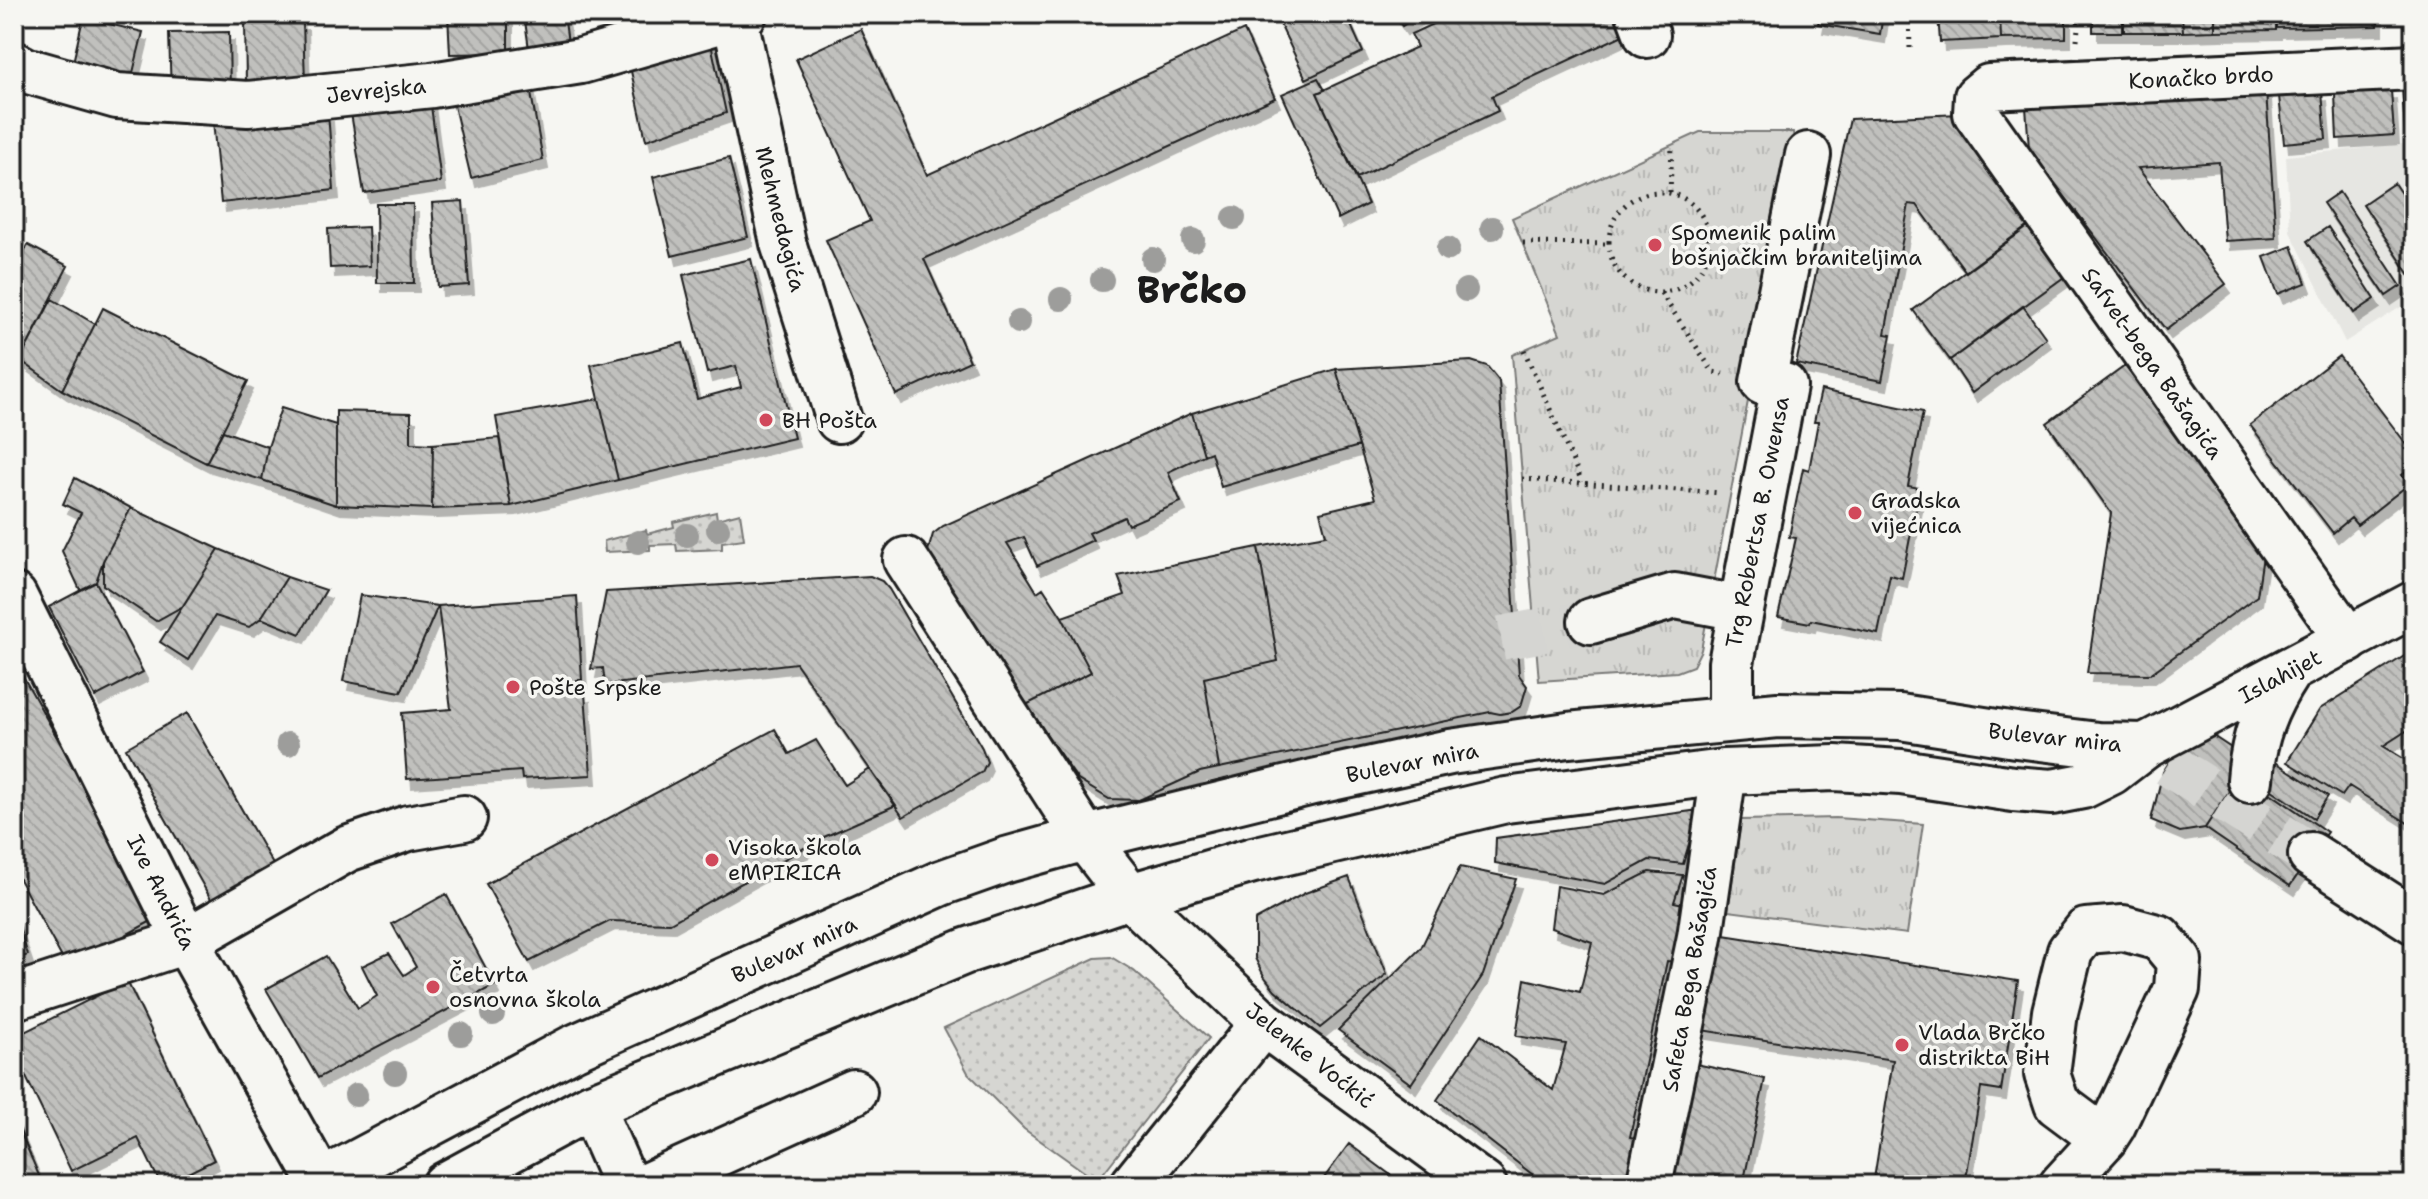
<svg xmlns="http://www.w3.org/2000/svg" width="2428" height="1199" font-family="'Shantell Sans',sans-serif">
<defs>
<pattern id="grass-dots" width="8" height="8" patternUnits="userSpaceOnUse" patternTransform="scale(2)"><rect width="8" height="8" fill="#d6d6d2"/><path d="M2 2h.1M6 6h.1" fill="none" stroke="#b7b7b4" stroke-width="1.8" stroke-linecap="round"/></pattern>
<pattern id="park-tufts" width="24" height="20" patternUnits="userSpaceOnUse" patternTransform="scale(2)"><rect width="24" height="20" fill="#d6d6d2"/><path d="M3 7l-1-3M5 7V3M7 7l1-3M15 17l-1-3M17 17v-4M19 17l1-3" fill="none" stroke="#b7b7b4"/></pattern>
<pattern id="building-back-hatch" width="6" height="6" patternUnits="userSpaceOnUse" patternTransform="scale(2)"><rect width="6" height="6" fill="#c0c0bd"/><path d="M-1 5l2 2M0 0l6 6M5-1l2 2" fill="none" stroke="#a4a4a2"/></pattern>
<filter id="shadow"><feDropShadow dx="5" dy="9" stdDeviation="0" flood-color="#0004"/></filter>
</defs>
<rect width="100%" height="100%" fill="#f6f6f2"/>
<filter id="ink" filterUnits="userSpaceOnUse"><feTurbulence type="fractalNoise" baseFrequency=".0125" numOctaves="2"/><feDisplacementMap in="SourceGraphic" scale="16" xChannelSelector="R" yChannelSelector="G"/><feConvolveMatrix kernelMatrix="1 2 1 2 8 2 1 2 1" color-interpolation-filters="sRGB"/></filter>
<g filter="url(#ink)">
<path fill="#e6e6e2" d="M2414 143V318L2404 305 2345 342 2290 231 2286 156Z"/>
<path fill="url(#grass-dots)" stroke="#797977" stroke-width="2" d="M716 512 717 519 740 513 744 539 722 542V549L677 551 676 544 650 545V550L605 552 604 541 646 530 647 534 674 527 673 522Z
M1111 957 1134 971 1209 1038 1097 1181 1024 1129 968 1073 944 1028 1095 958Z"/>
<path fill="url(#park-tufts)" stroke="#797977" stroke-width="2" d="M1700 132H1793L1795 152 1701 650 1693 666 1677 672 1539 681 1512 355 1560 334 1512 218Z
M1836 818 1923 824 1907 934 1728 911 1741 820Z"/>
<path fill="url(#building-back-hatch)" stroke="#1c1c1c" stroke-width="2" filter="url(#shadow)" d="M448 14H508V53L450 54Z
M524 14H564L568 43 529 49Z
M1286 14H1346L1363 52 1306 79 1277 18Z
M1394 14H1420L1402 26Z
M1454 14H1614L1623 35 1492 96 1498 111 1357 178 1317 93 1417 47 1411 34Z
M1820 14H1883L1880 34 1818 24Z
M1938 14H2000L2001 39 1940 42Z
M2000 14H2066V38L2001 39Z
M2093 14H2122V32H2093Z
M2124 14H2182L2183 32H2124Z
M2182 14H2215V31L2183 32Z
M2215 14H2276V30L2215 31Z
M2277 14H2378V26L2277 28Z
M83 18 143 32 129 89 70 76Z
M303 21 305 82 246 83 245 22Z
M861 29 927 175 1244 30 1275 98 924 259 970 361 896 395 826 240 870 221 796 59Z
M229 32 230 94H171L169 33Z
M710 39 726 113 646 140 629 62Z
M1318 78 1325 90 1317 93 1368 204 1338 219 1282 94Z
M529 82 543 160 471 178 451 93Z
M2414 87V129L2405 130 2402 88Z
M2391 90 2394 135 2337 139 2335 94Z
M2266 91 2276 238 2225 241 2219 162 2138 168 2226 284 2166 330 2029 149 2026 107Z
M2322 92 2326 139 2284 143 2279 96Z
M430 98 441 182 364 193 350 107Z
M328 113 334 190 221 203 213 121Z
M1960 114 2036 221 1966 272 1917 205 1909 204 1885 334 1891 335 1882 381 1796 364 1850 119Z
M729 158 748 237 672 256 653 177Z
M2394 183 2414 213V281L2363 204Z
M2339 192 2401 286 2386 296 2323 203Z
M463 201 469 285 438 287 432 203Z
M376 204H413L414 283H377Z
M2039 218 2075 269 1950 360 1913 310Z
M368 227 370 266 330 268 328 229Z
M2328 227 2375 299 2354 313 2307 241Z
M28 245 68 266 20 360 14 357V271Z
M2292 246 2306 283 2278 294 2264 257Z
M751 259 794 438 618 480 591 365 683 343 697 399 741 387 736 366 707 373 683 275Z
M52 299 95 324 62 390 20 360Z
M2023 306 2046 338 1972 393 1950 360Z
M103 308 248 381 206 463 62 390Z
M2339 356 2414 454V466L2402 475 2409 484 2357 525 2351 518 2333 533 2250 425Z
M1471 361 1487 366 1499 381 1519 675 1527 686 1521 706 1512 712 1500 714 1490 712 1219 768 1204 678 1278 661 1258 547 1326 535 1320 512 1375 499 1336 369Z
M2125 366 2263 556 2257 596 2150 674 2087 673 2111 513 2047 423Z
M1336 369 1359 446 1221 487 1211 452 1204 455 1192 413Z
M1821 390 1923 412 1908 486 1920 488 1902 578 1890 575 1878 634 1811 620 1810 623 1778 617 1796 538 1789 537 1803 468 1809 470 1818 422H1814Z
M599 399 618 480 511 506 496 417Z
M281 408 336 425V505L262 480 268 447Z
M336 411 411 413V443L433 444 432 509 336 505Z
M1192 413 1204 455 1168 472 1181 502 1128 525 1124 517 1089 533 1093 540 1037 566 1024 537 1007 543 1037 592 1043 588 1062 617 1091 672 1026 705 930 565 928 551 933 534 943 526Z
M223 431 268 447 262 480 206 463Z
M499 438 511 506 432 509 433 444Z
M75 478 131 508 103 561 96 582 80 590 62 551 81 513 63 504Z
M131 508 219 549 183 606 156 621 103 585V561Z
M1258 547 1278 661 1204 678 1219 768 1200 772 1139 800 1109 799 1078 780 1026 705 1091 672 1062 617 1125 595 1118 576Z
M219 549 287 577 261 618 249 627 215 616 188 660 160 642Z
M870 576 882 581 889 589 982 748 987 762 982 772 903 817 796 663 605 685 603 668 591 669 606 592Z
M287 577 326 590 300 634 261 618Z
M96 582 143 672 95 697 49 607Z
M360 595 438 606 401 692 343 681Z
M577 596 582 680H577L578 694 585 693 591 775 522 779 521 771 407 779 402 713 451 709 438 606Z
M2414 650V726L2383 746 2414 765V827L2349 786 2342 796 2287 762 2320 709Z
M14 660 157 918 67 967 14 870Z
M187 713 275 868 213 903 126 748Z
M775 729 789 754 816 740 845 785 870 769 896 805 824 837 670 923 610 921 529 962 486 884Z
M2204 730 2231 748 2241 773 2205 828 2180 832 2151 820 2163 772 2173 756Z
M2274 761 2328 796 2314 818 2260 782Z
M2241 773 2327 832 2290 886 2205 828Z
M1699 810 1683 864 1649 860 1605 884 1495 863 1496 838Z
M1460 867 1516 879 1483 975 1411 1084 1338 1030 1421 948Z
M1649 872 1683 875 1674 902 1688 905 1676 962 1667 961 1630 1137 1644 1140 1634 1185H1546L1437 1100 1481 1035 1553 1090 1566 1044 1516 1036 1525 979 1580 992 1592 942 1551 928 1556 886 1604 895Z
M1349 877 1387 974 1320 1028 1275 990 1264 976 1255 958V920L1305 893Z
M446 894 495 985 318 1078 266 989 326 956 358 1008 377 996 362 966 389 953 404 975 416 967 392 924Z
M14 913 28 955 14 960Z
M1717 934 2018 981 2001 1091 1981 1088 1965 1185H1873L1893 1060 1701 1030Z
M127 981 214 1160 164 1185H161L138 1138 71 1171 14 1052V1037Z
M1687 1062 1765 1079 1743 1185H1660Z
M14 1117 43 1185H14Z
M1349 1144 1404 1185H1319Z"/>
<g fill="none" stroke-linecap="round" stroke-linejoin="round">
<path stroke="#d5d5d2" stroke-width="44" stroke-dasharray="44 22" stroke-linecap="butt" d="M1501 638 1591 621"/>
<path stroke="#d5d5d2" stroke-width="44" stroke-dasharray="44 22" stroke-linecap="butt" d="M2168 764 2311 855"/>
<g stroke="#1c1c1c" stroke-width="50">
<path id="minor" d="M734 14 783 243 839 420
M1639 14 1647 35
M14 64 25 70 117 96 248 104 432 85 581 61 744 14
M906 560 1085 838 1130 896 1263 1023 1484 1185
M14 596 186 941 321 1182
M1591 621 1675 596 1739 608
M2348 640 1976 113 1977 97 1989 87 2414 67
M1731 718V663L1784 386 1763 382 1808 155
M14 997 186 941 347 849 408 828 464 818
M591 1106 626 1185
M648 1185 854 1092
M1133 1185 1263 1023
M1649 1185 1700 937 1724 772
M2062 1185 2104 1139 2113 1125 2177 989 2179 961 2160 938 2123 928 2086 931 2070 951 2055 1012 2047 1074 2057 1104 2104 1139"/>
</g>
<g stroke="#1c1c1c" stroke-width="50">
<path id="major" d="M2250 780C2253 738 2265 707 2288 672
M2311 855 2414 921
M315 1185 573 1048 941 883 1006 860 1085 838 1313 782 1450 752 1568 735 1778 715 1900 717 2016 735 2098 745 2145 746
M445 1185 591 1106 966 951 1130 896 1253 860 1506 800 1724 772 1835 768 1901 772 2013 789 2052 792 2083 786 2111 772 2145 746 2414 604"/>
</g>
<path stroke="#1c1c1c" stroke-width="5" stroke-dasharray="2 6" stroke-linecap="butt" d="M1909 14 1910 48
M2077 40 2079 14
M1609 242a50 50 0 1 1 100 0a50 50 0 1 1-100 0Z
M1670 192 1672 147
M1523 243 1608 244
M1661 293 1713 372 1723 374
M1524 350 1582 482
M1522 479 1721 493"/>
<use href="#minor" stroke="#f6f6f2" stroke-width="44"/>
<use href="#major" stroke="#f6f6f2" stroke-width="44"/>
</g>
<g fill="#9d9d9b">
<circle cx="1234" cy="218" r="12"/>
<circle cx="1492" cy="228" r="12"/>
<circle cx="1193" cy="240" r="12"/>
<circle cx="1448" cy="249" r="12"/>
<circle cx="1153" cy="259" r="12"/>
<circle cx="1102" cy="280" r="12"/>
<circle cx="1466" cy="290" r="12"/>
<circle cx="1061" cy="299" r="12"/>
<circle cx="1019" cy="322" r="12"/>
<circle cx="718" cy="529" r="12"/>
<circle cx="687" cy="535" r="12"/>
<circle cx="638" cy="542" r="12"/>
<circle cx="288" cy="744" r="12"/>
<circle cx="493" cy="1014" r="12"/>
<circle cx="461" cy="1034" r="12"/>
<circle cx="395" cy="1073" r="12"/>
<circle cx="356" cy="1095" r="12"/>
</g>
</g>
<g fill="#d1495b" stroke="#f6f6f2" stroke-width="3">
<circle cx="1655" cy="245" r="8"/>
<circle cx="766" cy="420" r="8"/>
<circle cx="1855" cy="513" r="8"/>
<circle cx="513" cy="687" r="8"/>
<circle cx="712" cy="860" r="8"/>
<circle cx="433" cy="987" r="8"/>
<circle cx="1902" cy="1045" r="8"/>
</g>
<g text-anchor="middle" stroke-width="7" stroke-linejoin="round" paint-order="stroke">
<g font-size="22" fill="#1c1c1c" stroke="#f6f6f2">
<text transform="translate(2201 77) rotate(-3)" y="8">Konačko brdo</text>
<text transform="translate(376 90) rotate(-6)" y="8">Jevrejska</text>
<text transform="translate(781 219) rotate(76)" y="8">Mehmedagića</text>
<text transform="translate(2153 363) rotate(55)" y="8">Safvet-bega Bašagića</text>
<text transform="translate(1757 522) rotate(-79)" y="8">Trg Robertsa B. Owensa</text>
<text transform="translate(2280 676) rotate(-28)" y="8">Islahijet</text>
<text transform="translate(2055 737) rotate(6)" y="8">Bulevar mira</text>
<text transform="translate(1412 762) rotate(-11)" y="8">Bulevar mira</text>
<text transform="translate(162 892) rotate(63)" y="8">Ive Andrića</text>
<text transform="translate(794 949) rotate(-24)" y="8">Bulevar mira</text>
<text transform="translate(1689 979) rotate(-80)" y="8">Safeta Bega Bašagića</text>
<text transform="translate(1310 1055) rotate(38)" y="8">Jelenke Voćkić</text>
</g>
<g font-size="22" fill="#1c1c1c" stroke="#f6f6f2" text-anchor="start">
<text x="1671" y="240">Spomenik palim<tspan x="1671" dy="25">bošnjačkim braniteljima</tspan></text>
<text x="782" y="428">BH Pošta</text>
<text x="1871" y="508">Gradska<tspan x="1871" dy="25">vijećnica</tspan></text>
<text x="529" y="695">Pošte Srpske</text>
<text x="728" y="855">Visoka škola<tspan x="728" dy="25">eMPIRICA</tspan></text>
<text x="449" y="982">Četvrta<tspan x="449" dy="25">osnovna škola</tspan></text>
<text x="1918" y="1040">Vlada Brčko<tspan x="1918" dy="25">distrikta BiH</tspan></text>
</g>
<g font-size="38" font-weight="bold" fill="#1c1c1c" stroke="#f6f6f2">
<text x="1192" y="303">Brčko</text>
</g>
</g>
<rect width="2428" height="1199" fill="none" stroke="#f6f6f2" stroke-width="48"/>
<rect x="24" y="24" width="2380" height="1151" fill="none" stroke="#1c1c1c" stroke-width="3" filter="url(#ink)"/>
</svg>
